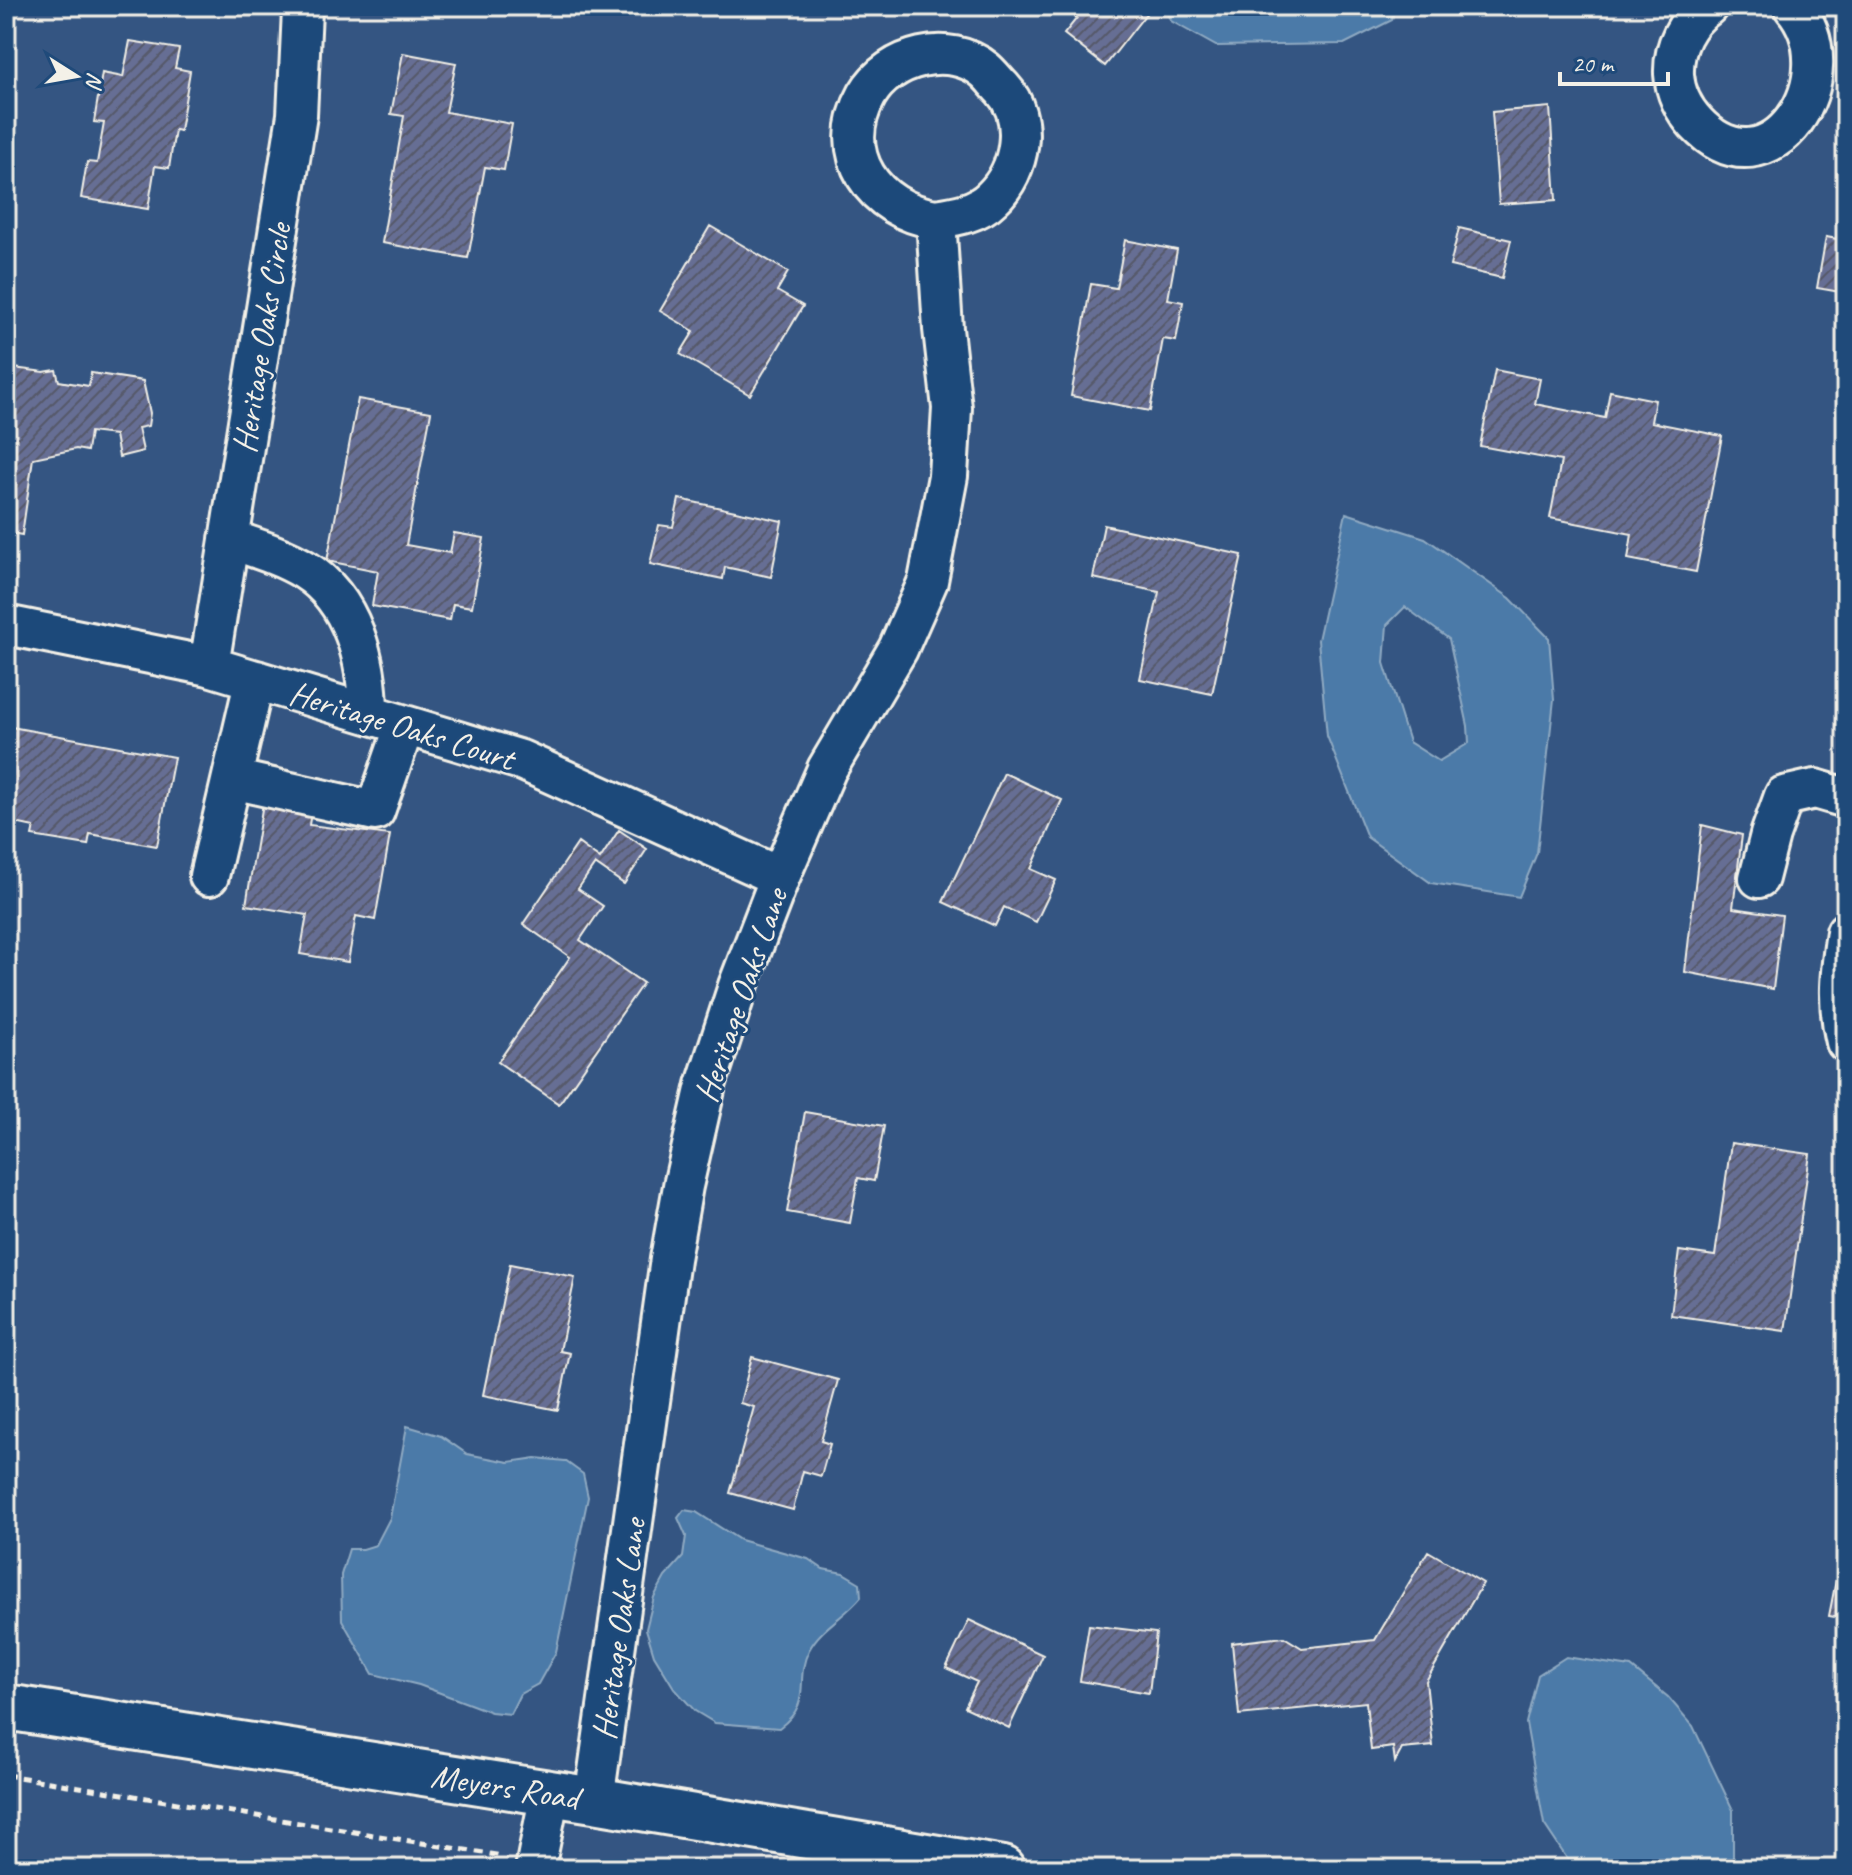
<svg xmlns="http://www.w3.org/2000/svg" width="1852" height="1875" font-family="Caveat,sans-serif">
<defs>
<pattern id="building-hatch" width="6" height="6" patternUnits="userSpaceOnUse" patternTransform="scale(2)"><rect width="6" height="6" fill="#666e94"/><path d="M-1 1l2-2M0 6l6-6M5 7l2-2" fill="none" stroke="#565969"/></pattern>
</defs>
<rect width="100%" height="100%" fill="#345582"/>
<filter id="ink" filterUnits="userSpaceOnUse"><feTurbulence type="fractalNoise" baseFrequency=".0125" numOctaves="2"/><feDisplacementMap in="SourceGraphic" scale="16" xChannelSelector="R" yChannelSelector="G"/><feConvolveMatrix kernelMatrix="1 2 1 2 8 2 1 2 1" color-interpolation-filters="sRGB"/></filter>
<g filter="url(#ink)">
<path fill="#4c7aa8" stroke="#8faac2" stroke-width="2" fill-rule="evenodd" d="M1163 6H1395L1392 20 1344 44 1216 46 1171 21Z
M1346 513 1425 538 1510 598 1549 638 1554 699 1537 853 1519 897 1431 883 1367 837 1327 736 1318 640ZM1405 607 1449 639 1468 726 1469 743 1439 761 1409 742 1384 663 1387 625Z
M407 1426 441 1436 467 1454 509 1462 536 1458 565 1461 583 1474 588 1497 556 1652 538 1684 520 1694 510 1714 491 1712 419 1685 373 1674 342 1620 341 1575 349 1549H363L376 1545 390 1518Z
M684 1510 696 1512 740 1540 808 1559 823 1569 843 1573 860 1583 861 1597C845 1617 821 1627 809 1650 793 1682 815 1701 779 1728L715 1723 695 1711 674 1688 654 1655 646 1629 654 1597 665 1577 683 1557 686 1536 678 1518Z
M1566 1657 1631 1667 1668 1697 1693 1726 1733 1810V1860L1724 1869H1574L1544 1824 1526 1723 1538 1675Z"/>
<path fill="url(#building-hatch)" stroke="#f4f1e8" stroke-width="2" d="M1062 6H1152L1105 66 1064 34 1077 18Z
M130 41 179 49 175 68 190 71 180 131 175 130 169 168 155 166 148 209 81 198 87 162 97 163 104 123 94 122 102 73 123 77Z
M403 53 456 63 446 112 512 124 504 170 485 167 468 258 382 243 404 116 391 114Z
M1550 107 1556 200 1499 204 1492 112Z
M710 226 788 272 777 291 803 306 750 395 680 354 694 331 660 311Z
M1846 226V293L1817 288 1826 237 1843 240Z
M1459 228 1511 240 1502 278 1450 266Z
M1125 240 1177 250 1168 299 1183 302 1176 341 1163 339 1150 411 1071 396 1091 284 1116 288Z
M6 367 44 372 56 370 59 381 89 386 91 373 143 381 150 413 148 426 138 428 143 451 119 457 115 435 90 432 87 451 76 449 33 458 22 535 6 532Z
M1495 370 1540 379 1535 404 1605 418 1610 391 1655 400 1651 422 1722 436 1696 572 1628 559 1632 534 1550 518 1561 461 1480 446Z
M358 399 431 412 406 545 450 553 454 533 484 538 472 607 453 604 450 620 372 606 378 571 327 561Z
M679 499 782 521 771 577 725 567 723 579 650 564 659 525 673 527Z
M1104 525 1242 555 1212 694 1140 679 1159 592 1093 578Z
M6 726 174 757 157 846 90 834 88 845 32 836 34 827 6 821 10 798 6 797Z
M1004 773 1062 800 1031 869 1056 880 1036 922 1004 907 995 926 943 902Z
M263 803 311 812 309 825 390 835 375 920 356 916 348 962 300 954 307 915 246 905Z
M1702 825 1742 835 1733 908 1782 915 1773 989 1685 972Z
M619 830 647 849 624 884 595 864 578 889 603 906 580 940 643 983 559 1104 498 1062 570 957 523 924 578 843 600 859Z
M805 1112 884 1126 874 1181 858 1178 850 1223 787 1212Z
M1731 1143 1810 1154 1785 1331 1671 1315 1679 1251 1715 1256Z
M510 1264 575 1277 560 1351 570 1353 558 1410 483 1395Z
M752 1357 838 1380 821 1441 830 1444 821 1476 803 1471 793 1510 730 1493 754 1407 740 1403Z
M1846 1529V1619L1829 1616Z
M1428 1551 1483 1583 1426 1681 1433 1746 1402 1749 1395 1762 1393 1747 1371 1750 1366 1702 1239 1715 1232 1643 1284 1637 1302 1648 1375 1640Z
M969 1620 1043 1655 1009 1728 965 1707 977 1682 946 1668Z
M1089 1625 1156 1633 1149 1693 1080 1681Z"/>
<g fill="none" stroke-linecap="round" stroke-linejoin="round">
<g stroke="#f4f1e8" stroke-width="44">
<path id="street" d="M1708 6C1686 21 1673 47 1674 74 1675 92 1684 110 1696 123 1770 202 1852 75 1793 6
M229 539C255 548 282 556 305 570 353 600 368 662 368 714
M6 625 209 666 521 760 780 877
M209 666 297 115 302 10
M232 779 375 811 405 725
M209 876 253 687 257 680
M1759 878 1770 835 1784 796 1815 789 1846 798
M1846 932C1840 973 1836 1001 1846 1042
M594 1800 670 1259 683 1186 706 1085 738 986 780 877 827 769 898 649 928 581 948 476 952 408 943 329 936 219C956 216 977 213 992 198 1021 171 1030 118 1002 88 996 82 991 75 985 70 950 41 889 56 867 95 834 154 874 210 936 219
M535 1869 550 1793"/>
</g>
<g stroke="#f4f1e8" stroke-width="50">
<path id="secondary" d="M6 1707 594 1800 1003 1869"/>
</g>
<path stroke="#f4f1e8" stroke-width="5" stroke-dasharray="8 6" stroke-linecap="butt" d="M6 1775 502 1856"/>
<use href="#street" stroke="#1f4a7a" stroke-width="38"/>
<use href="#secondary" stroke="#1f4a7a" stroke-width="44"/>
</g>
</g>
<g text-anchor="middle" stroke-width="6" stroke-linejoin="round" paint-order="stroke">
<g font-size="34" fill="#f4f1e8" stroke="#1f4a7a">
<text transform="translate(261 338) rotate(-81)" y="12">Heritage Oaks Circle</text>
<text transform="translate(402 725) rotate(17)" y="12">Heritage Oaks Court</text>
<text transform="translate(740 995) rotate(-71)" y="12">Heritage Oaks Lane</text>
<text transform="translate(618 1629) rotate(-82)" y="12">Heritage Oaks Lane</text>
<text transform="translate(505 1786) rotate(9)" y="12">Meyers Road</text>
</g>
</g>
<rect width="1852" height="1875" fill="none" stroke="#1f4a7a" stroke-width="32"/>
<rect x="16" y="16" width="1820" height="1843" fill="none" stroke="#f4f1e8" stroke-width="3" filter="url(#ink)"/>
<g transform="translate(76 76) rotate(101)" stroke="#1f4a7a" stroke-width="6" paint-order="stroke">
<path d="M0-6L14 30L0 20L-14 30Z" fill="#f4f1e8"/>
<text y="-12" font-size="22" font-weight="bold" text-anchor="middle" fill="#f4f1e8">N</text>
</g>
<path d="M1560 72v12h108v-12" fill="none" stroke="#f4f1e8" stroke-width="4"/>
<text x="1572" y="72" font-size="24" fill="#f4f1e8" stroke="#1f4a7a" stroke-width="6" paint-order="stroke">20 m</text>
</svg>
